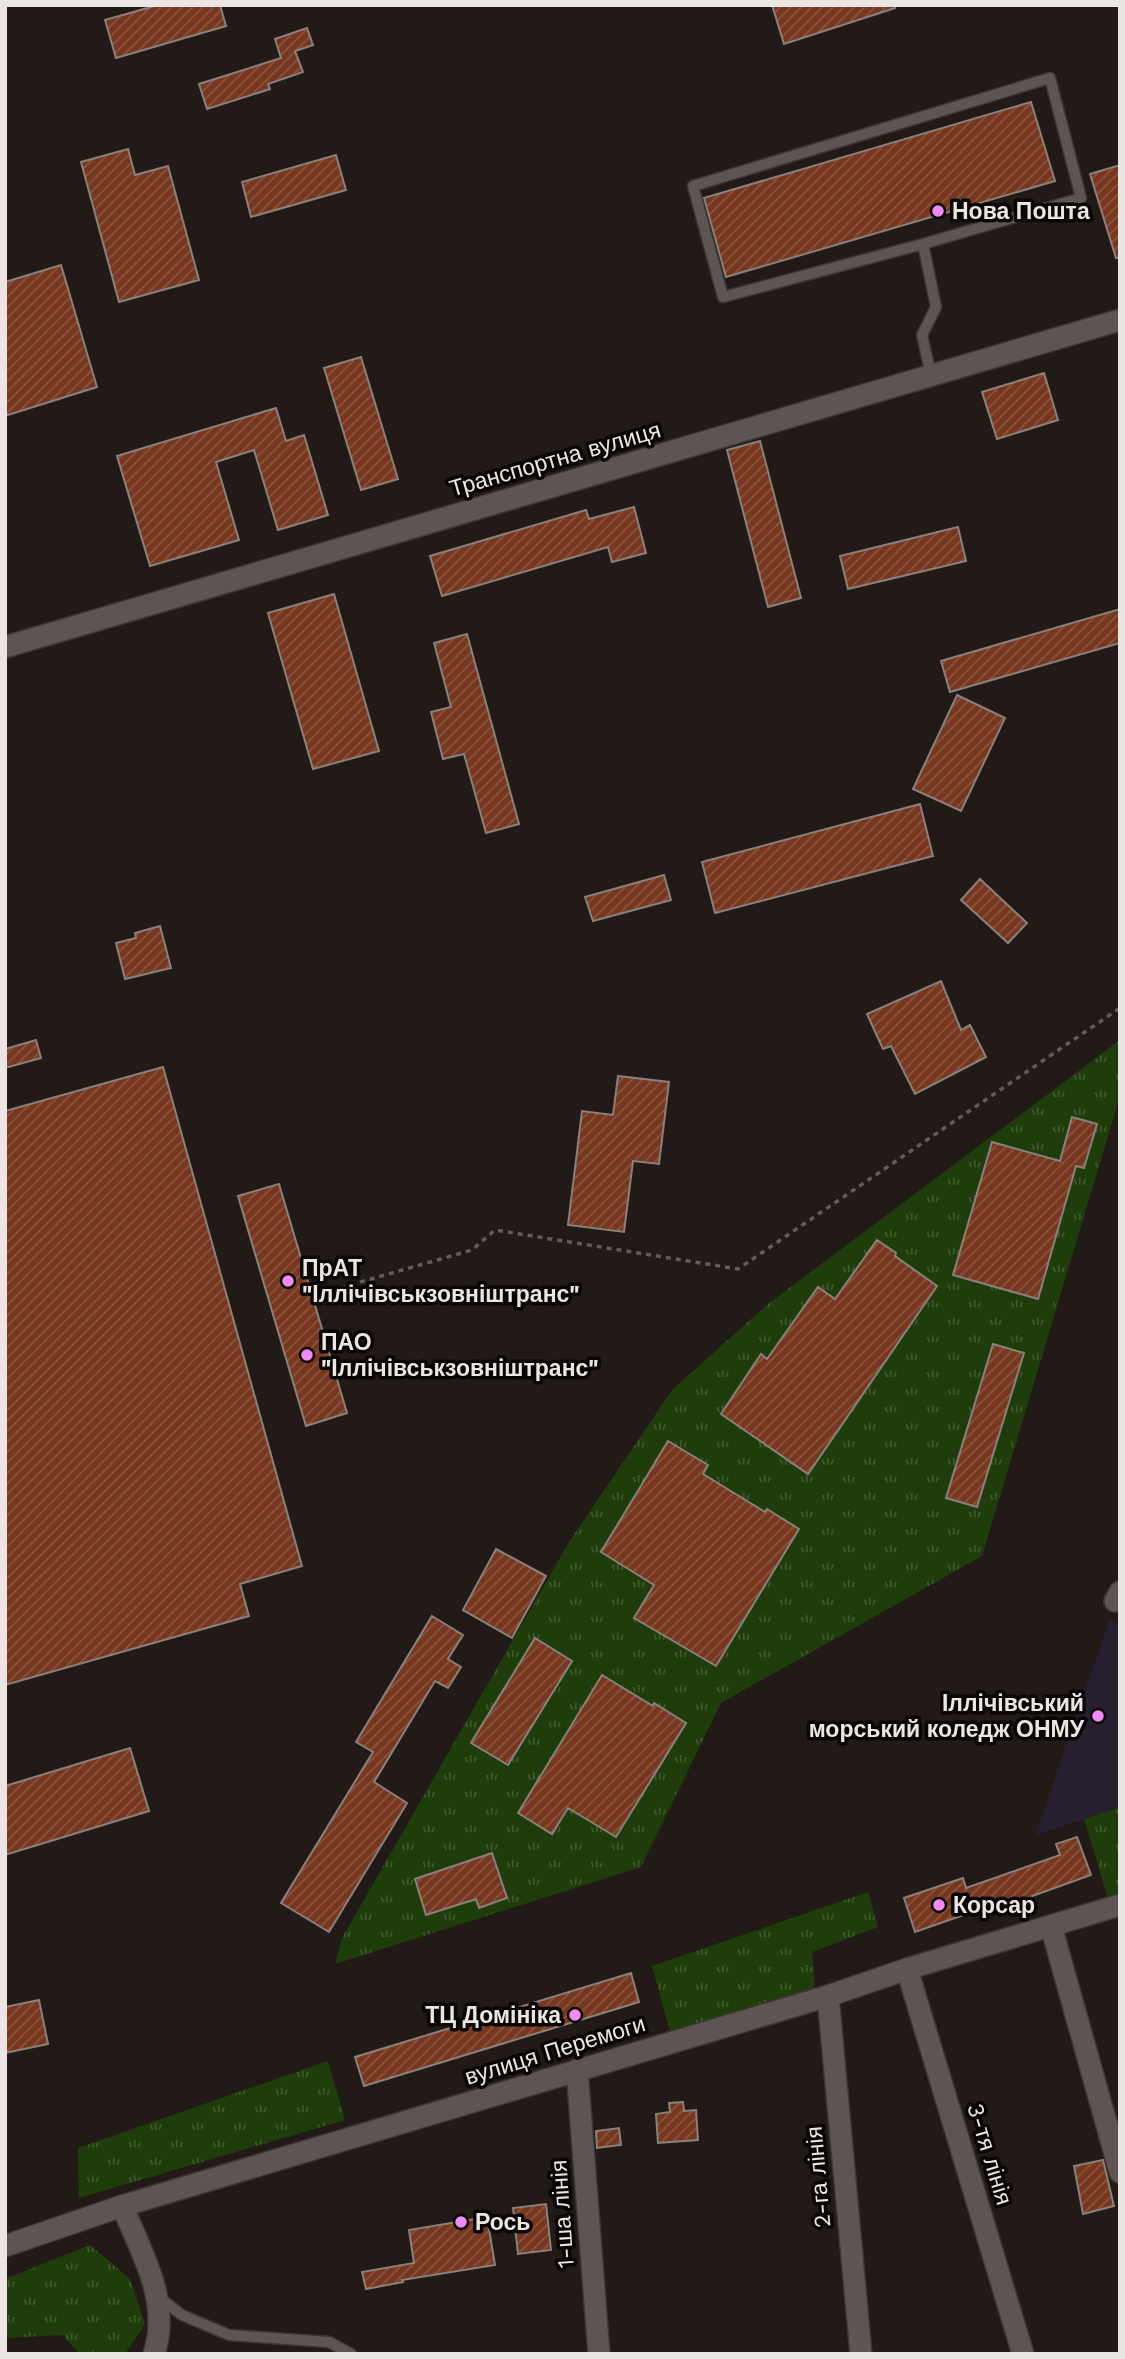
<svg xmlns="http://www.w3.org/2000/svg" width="1125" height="2359" font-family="'Work Sans',sans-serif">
<defs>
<pattern id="grass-tufts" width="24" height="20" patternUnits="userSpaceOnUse" patternTransform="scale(1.75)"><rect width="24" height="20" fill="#1e3d0a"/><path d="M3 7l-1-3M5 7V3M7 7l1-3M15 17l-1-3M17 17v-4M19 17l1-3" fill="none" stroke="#3f592e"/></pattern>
<pattern id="building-hatch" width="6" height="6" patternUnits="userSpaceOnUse" patternTransform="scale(1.75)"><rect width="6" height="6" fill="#76371e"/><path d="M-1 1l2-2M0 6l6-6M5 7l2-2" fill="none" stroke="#8a543f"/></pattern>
</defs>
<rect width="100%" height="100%" fill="#211a17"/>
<path fill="#271f2e" d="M1109 1620 1120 1625V1807L1036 1835Z"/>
<path fill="url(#grass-tufts)" d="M1120 1040V1096L982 1556 721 1703 641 1867 335 1964 342 1938 569 1542 672 1390 768 1304Z
M1120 1807V1899L1109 1902 1084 1819Z
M868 1892 878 1927 812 1952 815 1985 811 1992 671 2035 652 1966Z
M328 2061 345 2120 79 2198 78 2148Z
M90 2245 130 2279 145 2324 125 2354H80L62 2335 5 2338V2279Z"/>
<path fill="url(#building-hatch)" stroke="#8a807c" stroke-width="2" d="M158 5H220L226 26 116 58 105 20Z
M772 5H894L895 8 784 44Z
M307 28 313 45 295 51 303 72 268 84 270 89 207 109 199 84 281 58 275 39Z
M1031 102 1055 181 726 277 704 198Z
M128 149 135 175 168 166 199 280 119 302 81 162Z
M336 155 346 190 251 217 242 182Z
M1120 165V258H1116L1090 174Z
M61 265 97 387 5 416V282Z
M361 357 398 479 361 490 324 368Z
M1044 373 1058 420 997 439 982 392Z
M276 408 286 441 304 435 328 515 278 530 254 450 216 462 239 540 150 566 117 456Z
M760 441 801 598 768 607 727 450Z
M634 507 646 553 612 562 608 547 442 596 430 556 586 510 589 519Z
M958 527 966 561 848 589 840 556Z
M334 594 379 751 313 769 268 613Z
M1120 609V643L950 692 941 661Z
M467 634 519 824 486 833 464 754 443 759 431 712 451 707 434 643Z
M957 695 1005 718 961 811 913 789Z
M920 804 933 856 715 913 702 862Z
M664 875 671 900 593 921 585 897Z
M980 879 1027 923 1008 943 961 900Z
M160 926 171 968 125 979 116 943 136 938 135 933Z
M941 981 961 1030 970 1025 986 1057 915 1094 891 1046 883 1049 867 1014Z
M36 1040 41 1058 5 1068V1049Z
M163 1067 302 1566 240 1584 249 1616 5 1685V1111Z
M618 1076 669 1082 659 1164 633 1161 624 1232 568 1225 582 1111 613 1115Z
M1072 1117 1097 1124 1084 1168 1076 1166 1038 1299 953 1275 992 1142 1060 1161Z
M279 1184 347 1413 306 1426 238 1196Z
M877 1240 896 1253 895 1256 937 1286 808 1474 721 1414 761 1354 767 1359 818 1287 835 1299Z
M993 1344 1024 1353 977 1507 946 1498Z
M668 1441 708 1465 703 1474 765 1512 767 1509 799 1529 716 1666 634 1618 654 1585 601 1552Z
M496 1549 546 1576 512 1638 463 1610Z
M432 1616 463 1635 448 1659 461 1667 448 1688 435 1681 374 1782 407 1803 329 1932 281 1903 373 1752 356 1742Z
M535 1638 572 1661 508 1765 471 1743Z
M602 1675 653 1706 654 1703 686 1723 616 1837 568 1808 552 1834 518 1813Z
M130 1748 149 1811 5 1855V1786Z
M1077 1837 1091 1875 999 1908 998 1903 915 1932 904 1898 963 1878 966 1888 1060 1855 1056 1844Z
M492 1853 507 1898 479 1908 476 1899 426 1915 415 1879Z
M631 1973 639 2002 364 2086 355 2057Z
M39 2000 48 2044 5 2053V2007Z
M683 2102 684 2111 696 2110 698 2140 658 2143 656 2114 670 2112 669 2103Z
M619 2128 621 2145 597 2148 596 2131Z
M1103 2160 1114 2206 1083 2214 1074 2166Z
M546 2204 551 2250 518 2254 513 2208Z
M487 2217 495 2265 402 2280 403 2282 366 2289 362 2272 414 2263 409 2230Z"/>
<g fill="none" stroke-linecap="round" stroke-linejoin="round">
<g stroke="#3c3635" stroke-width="13">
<path id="service" d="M923 244 723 297 693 186 1050 78 1081 198 923 244 936 307 922 335 931 375
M157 2296 182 2315 229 2335 329 2342 351 2354"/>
</g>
<g stroke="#3c3635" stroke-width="24">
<path id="minor" d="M5 647 1120 320
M1115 1601 1120 1592
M1051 1926 1120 2172
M907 1969 1023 2354
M828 1996 861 2354
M577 2070 599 2354
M122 2206C142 2253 171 2302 154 2354"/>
</g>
<g stroke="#3c3635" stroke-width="24">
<path id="secondary" d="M5 2246 122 2206 828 1996 907 1969 1120 1905"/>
</g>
<path stroke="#635d5a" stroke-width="3.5" stroke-dasharray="5 5" stroke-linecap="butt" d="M312 1296 472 1250 495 1230 738 1269 1120 1008"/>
<use href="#service" stroke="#5e5552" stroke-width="10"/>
<use href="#minor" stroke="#5e5552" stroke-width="21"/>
<use href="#secondary" stroke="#5e5552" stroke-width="21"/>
</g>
<g fill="#f08bf5" stroke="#090605" stroke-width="2.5">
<circle cx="938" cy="211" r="7"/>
<circle cx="288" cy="1281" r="7"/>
<circle cx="307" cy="1355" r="7"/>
<circle cx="1098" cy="1716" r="7"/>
<circle cx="939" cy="1905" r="7"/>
<circle cx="575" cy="2015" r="7"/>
<circle cx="461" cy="2222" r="7"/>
</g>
<g text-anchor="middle" stroke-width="7" stroke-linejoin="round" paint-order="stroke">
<g font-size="23" font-weight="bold" fill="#ebe6e4" stroke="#090605" text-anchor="start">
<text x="952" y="219">Нова Пошта</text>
<text x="302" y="1276">ПрАТ<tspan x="302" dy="26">"Іллічівськзовніштранс"</tspan></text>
<text x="321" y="1350">ПАО<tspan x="321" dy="26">"Іллічівськзовніштранс"</tspan></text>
<text x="1084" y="1711" text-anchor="end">Іллічівський<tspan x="1084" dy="26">морський коледж ОНМУ</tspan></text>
<text x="953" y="1913">Корсар</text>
<text x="561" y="2023" text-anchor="end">ТЦ Домініка</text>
<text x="475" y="2230">Рось</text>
</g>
<g font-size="23" fill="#ebe6e4" stroke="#090605">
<text transform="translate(555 459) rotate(-16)" y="8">Транспортна вулиця</text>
<text transform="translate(555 2050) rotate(-17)" y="8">вулиця Перемоги</text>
<text transform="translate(990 2154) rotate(73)" y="8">3-тя лінія</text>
<text transform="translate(818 2177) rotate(-95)" y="8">2-га лінія</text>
<text transform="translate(562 2214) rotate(-94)" y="8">1-ша лінія</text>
</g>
</g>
<rect width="1125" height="2359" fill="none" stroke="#ebe6e4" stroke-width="14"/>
</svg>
